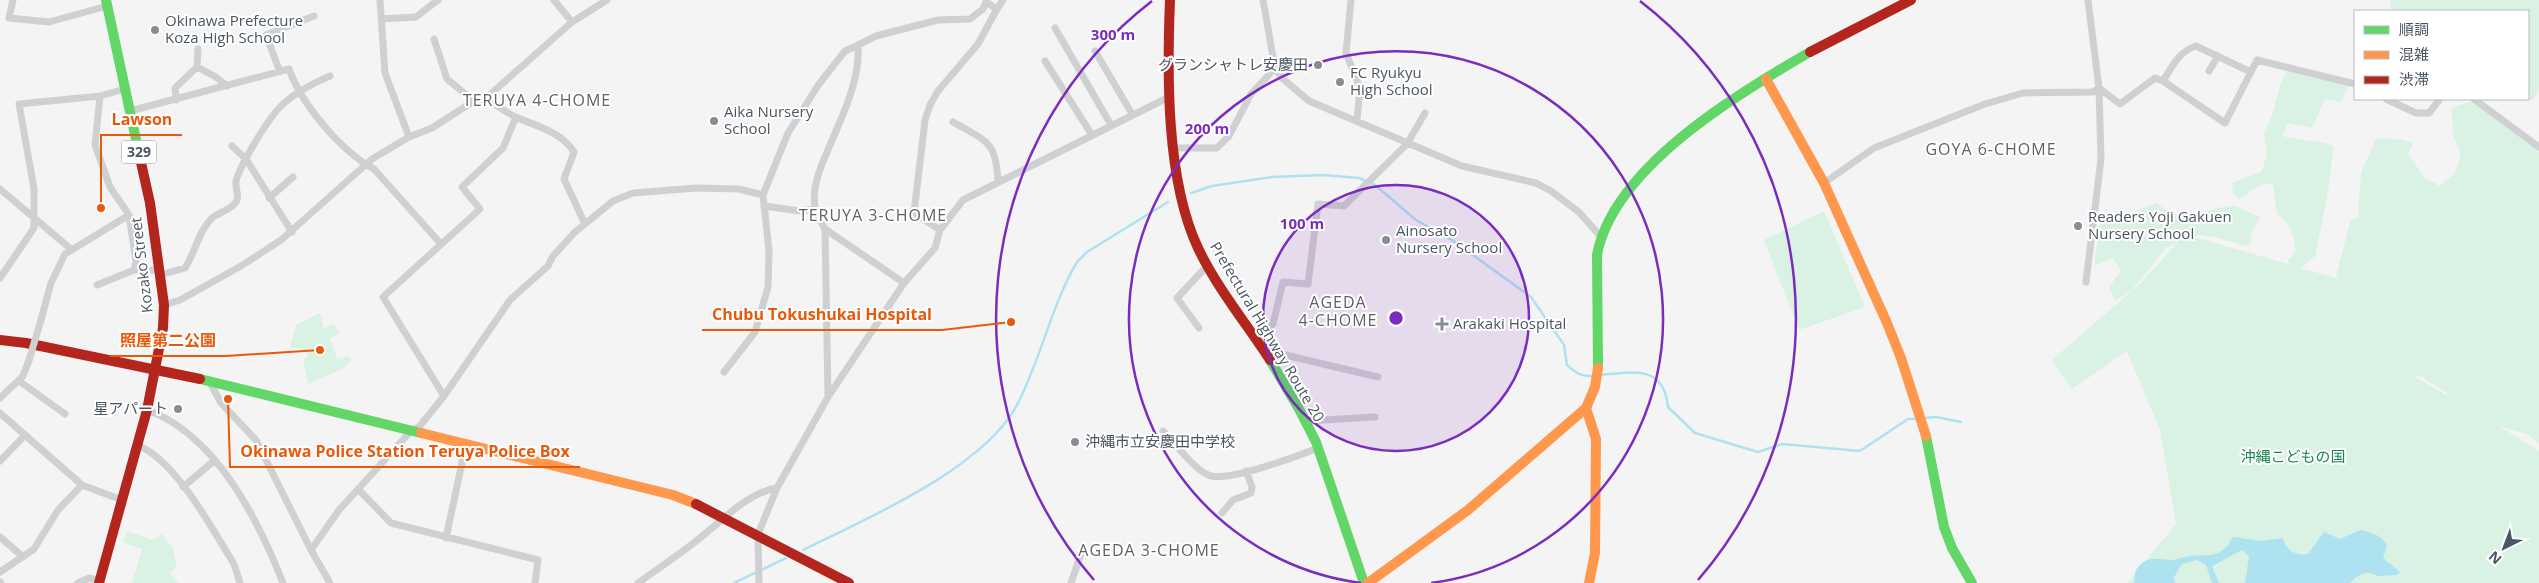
<svg xmlns="http://www.w3.org/2000/svg" width="2539" height="583" font-family="'Open Sans','Noto Sans JP',sans-serif">
<rect width="100%" height="100%" fill="#f4f4f4"/>
<path fill="#d9f2e3" fill-rule="evenodd" d="M2390 0H2539V89L2533 100 2524 99H2528V11H2392Z
M2288 70 2348 86 2341 102 2325 99 2312 128 2287 123 2283 136C2300 141 2317 140 2334 146L2327 198 2315 256 2300 268 2337 278 2336 276 2350 222 2358 216 2361 173 2376 138 2403 140 2413 143 2408 154 2425 178 2440 186 2455 173 2461 155 2453 135 2452 108 2478 99 2503 116 2523 140 2539 149V443L2527 434 2499 426 2539 451V583H2127L2176 524 2160 430 2127 351 2072 389 2052 360 2140 284 2178 242 2166 248 2132 290 2115 301 2109 287 2121 271 2113 258 2094 266 2101 216 2129 214 2156 203C2190 228 2195 210 2230 206 2238 205 2252 214 2260 217L2252 232 2249 246C2229 243 2210 232 2190 236L2295 266 2287 262 2295 252C2294 235 2291 224 2277 214L2273 185 2264 183 2239 199 2233 193 2232 183 2262 171 2267 154 2264 132C2277 113 2275 89 2288 70ZM2412 375 2422 377 2446 392 2448 396Z
M1824 211 1865 307 1799 330 1764 240Z
M320 313 324 328 334 324 339 334 330 338 337 359 347 356 352 360 342 369 308 384 303 360 308 356C305 347 297 348 290 348L296 325Z
M127 531 152 540 162 534 173 548 177 567 170 573 178 583H132L142 549 123 542Z"/>
<path fill="#aee2f0" d="M2361 530C2372 533 2383 535 2387 546L2383 558 2400 572 2397 575 2377 576C2367 569 2356 576 2350 583H2245L2249 556 2242 550 2212 566 2219 583H2212L2206 565 2197 560 2182 564 2174 577 2175 583H2134C2136 576 2133 572 2139 566 2149 555 2160 560 2172 560 2178 560 2184 556 2190 556 2211 554 2221 559 2233 537L2262 541 2283 538C2287 551 2295 556 2308 554L2324 532 2340 539Z"/>
<g fill="none" stroke-linecap="round" stroke-linejoin="round">
<path stroke="#aee2f0" stroke-width="2.5" d="M1191 193 1212 186 1272 177 1323 175 1359 178 1375 185 1416 220 1452 240 1531 297 1564 345 1567 365C1576 373 1581 377 1594 376
M1599 375C1633 372 1664 364 1668 407L1695 433 1758 452 1782 444 1860 451 1908 419H1917
M1923 418 1936 417 1961 422
M803 550C866 519 983 469 1017 405 1041 359 1051 306 1077 262L1087 252 1168 202
M734 583 786 558"/>
<path stroke="#ced0d2" stroke-width="7" d="M13 0 9 18 49 22 107 6
M380 0 385 73 409 137
M554 0 572 22
M1263 0 1275 68 1282 78 1309 101 1462 166 1536 183 1551 191 1579 212 1600 236
M1351 0 1346 53 1360 88 1357 121
M997 9 1003 0
M382 19 416 17 438 0
M1055 28 1111 125
M434 39 447 79 474 101
M1095 51 1132 114
M1045 61 1092 135
M197 67 198 49
M2209 71 2218 56
M280 72 266 35 314 16
M2163 81C2172 67 2179 51 2196 46L2251 72
M2099 88 2120 104 2155 78 2163 81 2225 123 2257 60 2355 84
M100 96 95 145 110 187 129 215
M485 99C496 105 507 113 518 118 539 127 561 132 574 152L564 179 585 224
M2386 99 2416 113H2429L2440 99
M2474 99 2539 147
M176 100 175 88 197 67 216 77 227 86
M130 111 289 69C302 105 341 151 374 169L441 244
M953 122C987 142 996 140 998 182
M232 146 246 159 292 232
M1173 148H1217L1229 136 1251 94 1275 68
M1824 183 1874 148 1985 104 2023 93 2093 92 2099 88
M0 189 72 250
M269 198 293 177
M764 206 800 211 815 209
M825 229 904 283
M940 230 914 213 925 120 930 105 938 91 978 44 997 9 986 2
M160 275 185 268C196 251 198 232 212 218 219 212 234 209 237 200 239 195 235 187 236 181 240 165 267 121 279 108 291 95 313 83 330 76
M0 278 34 228V189L19 104 100 96 125 89
M2086 282 2101 159 2099 88 2088 0
M97 285 134 270H160
M164 305 180 300 241 266 281 240 372 159 409 137 432 128 474 101 485 99 572 22 607 0
M41 320 51 283 65 254 129 215 136 262 134 270
M1199 328 1177 298 1207 266
M1256 340 1273 324 1283 282 1308 284 1318 204 1344 206 1407 144 1425 113
M1266 356 1281 354 1378 377
M724 372 755 332 768 287 769 251 763 195 788 133 819 84 845 51 858 45 876 36 938 20 970 19 983 9 987 0
M19 381 65 414
M209 381 221 403 256 440 311 550 330 583
M444 396 383 297 480 209 462 187 503 148 516 117
M828 397 825 229C822 223 816 215 815 208 811 183 824 160 833 138 846 108 860 77 858 45
M0 398 23 376 29 360
M147 410C215 434 258 519 283 583
M0 413 25 435 0 461
M1306 421 1375 417
M1163 431C1174 442 1196 472 1211 476 1231 481 1298 456 1318 448
M25 435 82 485 122 500
M137 445C176 460 212 529 234 564L240 583
M183 487 215 460
M359 490 391 523 538 560 535 583
M1222 513 1233 500 1251 493 1252 487 1246 471
M0 537 23 557
M446 538 466 444
M311 550 339 510 411 431 419 427 444 396 510 300 548 266 553 256 575 232 613 201 633 193 696 188 739 189 763 195
M0 572 34 549 58 510 82 485
M0 582 1 583
M78 583 89 578 100 581
M638 583C659 568 680 554 700 538 723 520 747 493 777 488
M759 583 758 534 777 488 828 397 904 283 935 248 940 230 963 200 1171 96
M1071 583 1082 551"/>
<path stroke="#63d668" stroke-width="10" d="M106 0 140 158
M1270 360 1299 409 1316 442 1364 583
M1598 368 1597 255C1613 168 1737 94 1810 52
M200 379 421 433
M1926 436 1944 527 1952 548 1972 583"/>
<path stroke="#ff974d" stroke-width="10" d="M1766 79 1824 183 1887 323 1901 358 1926 436
M1586 408 1596 439 1595 553 1589 583
M421 433 673 495 696 504
M1368 583 1468 510 1586 408 1595 387 1598 368"/>
<path stroke="#b3261e" stroke-width="10" d="M1170 0C1167 75 1166 180 1198 248 1217 288 1246 323 1270 360
M1810 52 1911 0
M0 340 26 343 200 379
M696 504 849 583
M99 583 147 410 163 328 164 305 150 203 140 158"/>
<path stroke="#ced0d2" stroke-width="7" d="M29 360 41 320"/>
</g>
<circle cx="1396" cy="318" r="133" fill="#7b2cbf" fill-opacity=".12"/>
<g fill="none" stroke="#7b2cbf" stroke-width="2.5">
<circle cx="1396" cy="318" r="133"/>
<path d="M1361 583A267 267 0 1 1 1431 583"/>
<path d="M1094 580A400 400 0 0 1 1152 1M1640 1A400 400 0 0 1 1698 580"/>
</g>
<g fill="#868d94" stroke="#fff" stroke-width="2">
<circle cx="155" cy="30" r="5"/>
<circle cx="1318" cy="65" r="5"/>
<circle cx="1340" cy="82" r="5"/>
<circle cx="714" cy="121" r="5"/>
<circle cx="2078" cy="226" r="5"/>
<circle cx="1386" cy="240" r="5"/>
<path d="M1439.5 316.5h5v5h5v5h-5v5h-5v-5h-5v-5h5z"/>
<circle cx="178" cy="409" r="5"/>
<circle cx="1075" cy="442" r="5"/>
</g>
<g text-anchor="middle" stroke-width="4" stroke-linejoin="round" paint-order="stroke">
<rect fill="#fff" stroke="#808990" stroke-width="1" x="121.5" y="140.5" width="35" height="23" rx="4"/>
<g font-size="14" font-weight="bold" fill="#4a5661">
<text x="139" y="157">329</text>
</g>
<g font-size="15" fill="#4a5661" stroke="#fff" text-anchor="start">
<text x="165" y="26">Okinawa Prefecture<tspan x="165" dy="17">Koza High School</tspan></text>
<text x="1308" y="70" text-anchor="end">グランシャトレ安慶田</text>
<text x="1350" y="78">FC Ryukyu<tspan x="1350" dy="17">High School</tspan></text>
<text x="724" y="117">Aika Nursery<tspan x="724" dy="17">School</tspan></text>
<text x="2088" y="222">Readers Yoji Gakuen<tspan x="2088" dy="17">Nursery School</tspan></text>
<text x="1396" y="236">Ainosato<tspan x="1396" dy="17">Nursery School</tspan></text>
<text x="1453" y="329">Arakaki Hospital</text>
<text x="168" y="414" text-anchor="end">星アパート</text>
<text x="1085" y="447">沖縄市立安慶田中学校</text>
</g>
<g font-size="15" fill="#4a5661" stroke="#fff">
<text transform="translate(142 265) rotate(-97)" y="5">Kozako Street</text>
<text transform="translate(1267 332) rotate(59)" y="5">Prefectural Highway Route 20</text>
</g>
<g font-size="15" fill="#17864f" stroke="#fff">
<text x="2293" y="462">沖縄こどもの国</text>
</g>
<g font-size="16" letter-spacing="1" fill="#5f6368" stroke="#fff">
<text x="537" y="106">TERUYA 4-CHOME</text>
<text x="1991" y="155">GOYA 6-CHOME</text>
<text x="873" y="221">TERUYA 3-CHOME</text>
<text x="1338" y="308">AGEDA<tspan x="1338" dy="18">4-CHOME</tspan></text>
<text x="1149" y="556">AGEDA 3-CHOME</text>
</g>
</g>
<circle cx="1396" cy="318" r="8" fill="#7b2cbf" stroke="#fff" stroke-width="2.5"/>
<g font-size="15" text-anchor="middle" font-weight="bold" fill="#7b2cbf" stroke="#fff" stroke-width="4" stroke-linejoin="round" paint-order="stroke">
<text x="1113" y="40">300 m</text>
<text x="1207" y="134">200 m</text>
<text x="1302" y="229">100 m</text>
</g>
<path fill="none" stroke="#e8590c" stroke-width="2" d="M101 208L101 135H182M1011 322L942 330H702M320 350L226 356H110M228 399L230 467H580"/>
<g fill="#e8590c" stroke="#fff" stroke-width="2">
<circle cx="101" cy="208" r="5"/>
<circle cx="1011" cy="322" r="5"/>
<circle cx="320" cy="350" r="5"/>
<circle cx="228" cy="399" r="5"/>
</g>
<g font-size="16" text-anchor="middle" font-weight="bold" fill="#e8590c" stroke="#fff" stroke-width="4" stroke-linejoin="round" paint-order="stroke">
<text x="142" y="125">Lawson</text>
<text x="822" y="320">Chubu Tokushukai Hospital</text>
<text x="168" y="346">照屋第二公園</text>
<text x="405" y="457">Okinawa Police Station Teruya Police Box</text>
</g>
<rect x="2354" y="10" width="175" height="90" fill="#ffffff" stroke="#b7bbc0"/>
<rect x="2364" y="26" width="25" height="8" fill="#63d668" stroke="#b7bbc0"/>
<text x="2399" y="35" font-size="15" fill="#4a5661">順調</text>
<rect x="2364" y="51" width="25" height="8" fill="#ff974d" stroke="#b7bbc0"/>
<text x="2399" y="60" font-size="15" fill="#4a5661">混雑</text>
<rect x="2364" y="76" width="25" height="8" fill="#b3261e" stroke="#b7bbc0"/>
<text x="2399" y="85" font-size="15" fill="#4a5661">渋滞</text>
<g transform="translate(2504 548) rotate(222)" stroke="#ffffff" stroke-width="4" paint-order="stroke">
<path d="M0-4L9 19L0 12L-9 19Z" fill="#4a5661"/>
<text y="-8" font-size="14" font-weight="bold" text-anchor="middle" fill="#4a5661">N</text>
</g>
</svg>
